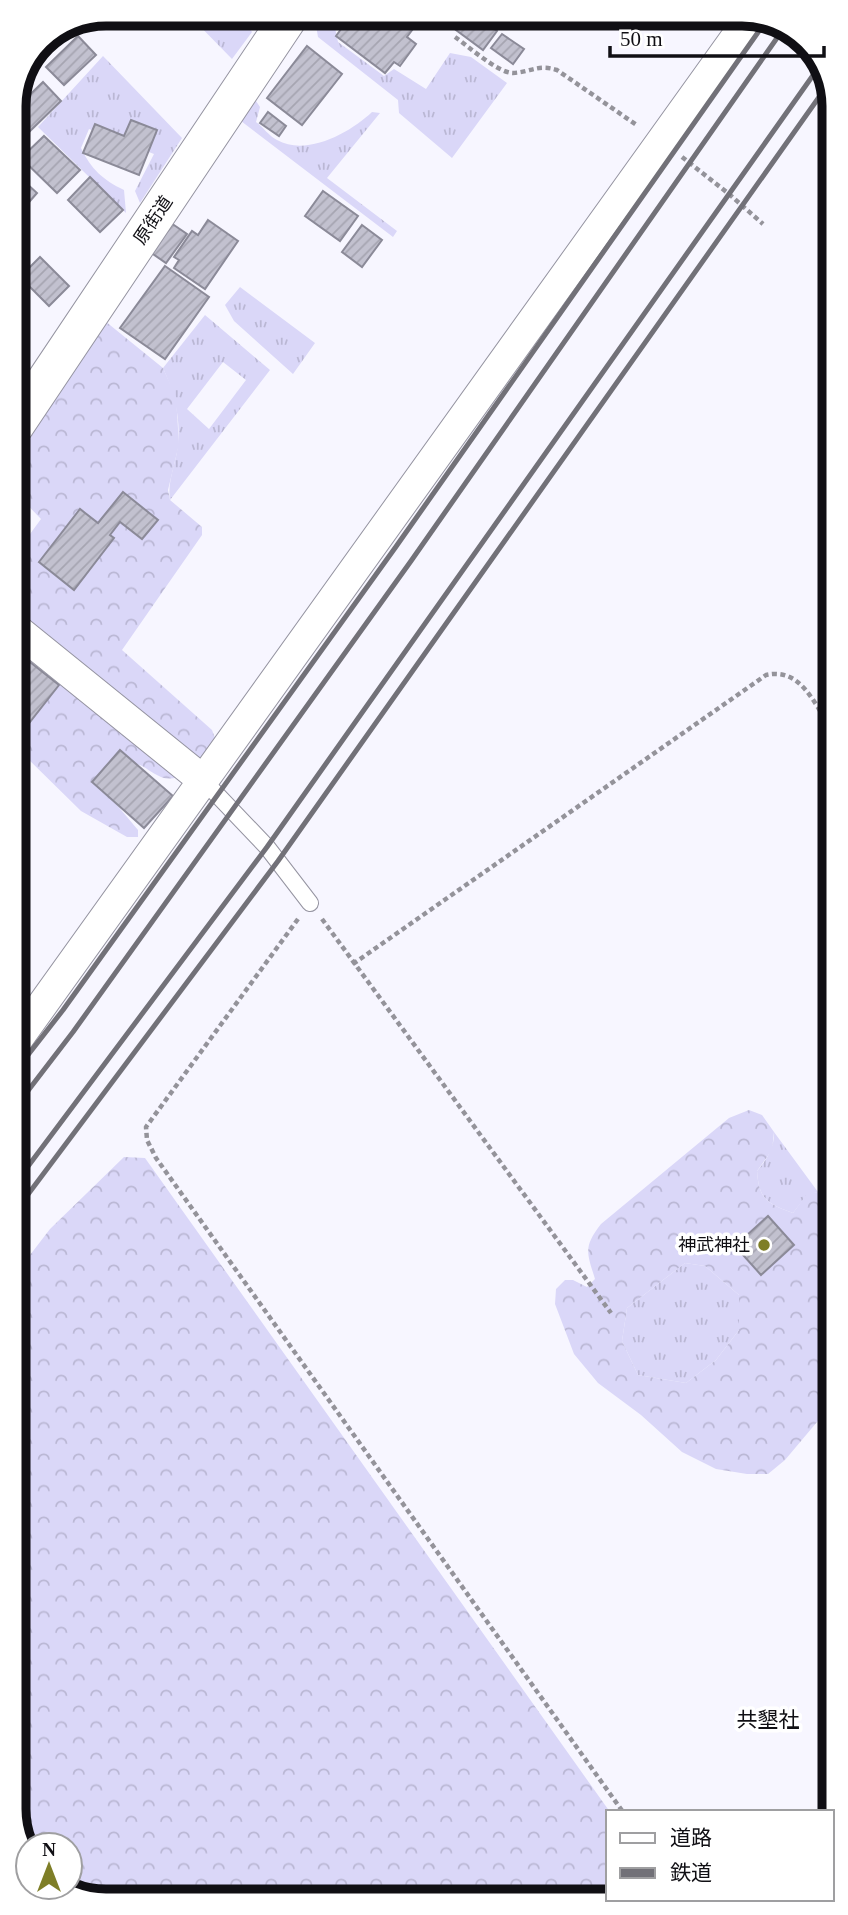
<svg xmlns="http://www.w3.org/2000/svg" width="848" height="1915" font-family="'Times New Roman','Noto Sans JP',serif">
<defs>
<pattern id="grass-tufts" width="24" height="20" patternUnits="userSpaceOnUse" patternTransform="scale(1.75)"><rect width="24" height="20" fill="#dad7f8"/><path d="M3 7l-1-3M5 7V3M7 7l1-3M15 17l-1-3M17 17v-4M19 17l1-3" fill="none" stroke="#bab7d4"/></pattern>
<pattern id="forest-crowns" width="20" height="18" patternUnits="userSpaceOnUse" patternTransform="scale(1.75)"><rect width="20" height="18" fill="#dad7f8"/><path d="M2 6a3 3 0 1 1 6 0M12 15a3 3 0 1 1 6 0" fill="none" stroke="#bab7d4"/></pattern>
<pattern id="building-hatch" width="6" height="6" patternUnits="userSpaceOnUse" patternTransform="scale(1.75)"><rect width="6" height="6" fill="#c2c1cf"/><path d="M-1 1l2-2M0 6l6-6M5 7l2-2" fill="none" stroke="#a6a5b1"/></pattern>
</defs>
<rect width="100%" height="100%" fill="#f7f6ff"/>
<path fill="url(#grass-tufts)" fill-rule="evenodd" d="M188 14H241L252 32 232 59Z
M347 14 335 28 338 42 384 76 394 69 426 89 450 53 471 57 507 83 452 158 399 113 398 100 318 37 314 14Z
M103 56 182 138 140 203 135 191 154 154 89 129 81 148C91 169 103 180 124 190L126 213 38 127Z
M256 101 260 107 256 122C263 127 269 136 277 140 307 157 351 132 372 112L380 113 327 178 397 231 393 237 241 121Z
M240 287 315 343 293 374 234 321 225 305Z
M205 315 270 370 170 500C167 481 176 464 178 445 181 418 174 392 163 368ZM223 362 246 380 209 429 187 409Z
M774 1132 818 1192 807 1195 793 1213C767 1203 759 1200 757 1171 766 1161 775 1146 774 1132Z
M685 1263 705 1266 739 1295V1330L716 1360 686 1383 638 1375 622 1341 627 1308Z"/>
<path fill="url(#forest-crowns)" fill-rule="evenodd" d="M105 321 163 368 176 397 179 444 168 490 170 500 202 527V535L122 650 212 730 215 738C204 754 185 786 161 777 141 768 147 763 121 763L100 785 138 830V837H127L81 811 23 754 18 731 23 714 37 694 49 666 16 619 15 546 22 545 41 519 15 492V449Z
M749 1110 762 1115 774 1132 772 1150 757 1171C759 1200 767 1203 793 1213L807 1194 818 1192 832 1212 833 1403 785 1460 768 1474H747L716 1469 682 1452 641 1415 598 1383 574 1354 555 1304 556 1289 565 1280H573L587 1287 595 1279C587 1253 583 1247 601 1224L729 1118ZM767 1216 793 1245 761 1274 735 1246ZM685 1263 705 1266 739 1295V1330L716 1360 686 1383 638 1375 622 1341 627 1308Z
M124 1157 145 1158 610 1812 608 1897 99 1901 63 1887H70V1845H28L19 1832 17 1272 50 1229Z"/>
<path fill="url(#building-hatch)" stroke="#8b8a98" stroke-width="2" d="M352 14H424L407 37 416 44 400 66 394 62 385 73 336 36Z
M468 14H473L497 31 483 50 456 30Z
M59 33 34 56 41 41Z
M502 34 524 49 513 64 491 48Z
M78 36 96 55 64 85 46 67Z
M307 46 342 74 302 125 267 98Z
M43 82 61 101 30 131 14 116V110Z
M268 112 286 126 279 136 260 123Z
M131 120 157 130 139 175 83 153 95 124 124 136Z
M44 136 80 170 57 193 21 158Z
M14 172 37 193 23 209 14 201Z
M90 177 123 210 100 232 68 200Z
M323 191 358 216 340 241 305 216Z
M208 220 238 241 205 289 174 268 179 260 174 257 192 231 198 235Z
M171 223 187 234 166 263 150 252Z
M362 225 382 240 362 267 342 252Z
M40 257 69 286 49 306 20 277Z
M165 266 209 297 165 359 120 328Z
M123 492 158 520 142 539 120 522 110 535 114 538 74 590 39 562 80 509 98 523Z
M16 651 59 685 26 727 16 719Z
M120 750 173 796 144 828 92 782Z
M768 1216 794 1245 761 1275 735 1246Z"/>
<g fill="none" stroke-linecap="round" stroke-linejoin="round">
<g stroke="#9594a1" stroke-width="18">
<path id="service" d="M21 86 25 82V77
M204 781 267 847 310 903"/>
</g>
<g stroke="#9594a1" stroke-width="32">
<path id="minor" d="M16 629 204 781
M17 1040 752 15"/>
</g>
<g stroke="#9594a1" stroke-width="39">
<path id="tertiary" d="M15 426 291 14"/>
</g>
<path stroke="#94939a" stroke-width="4.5" stroke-dasharray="5 3.5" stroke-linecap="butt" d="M455 37C468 46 498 73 513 73 531 72 538 64 557 70L638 126
M682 157 729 194 763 224
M298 919 146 1127 147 1140 156 1158 623 1812
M322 919 611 1313
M353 964 766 675C801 667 814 704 831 728"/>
<use href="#service" stroke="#fff" stroke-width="16"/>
<use href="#minor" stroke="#fff" stroke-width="30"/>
<use href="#tertiary" stroke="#fff" stroke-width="37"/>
<path stroke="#727178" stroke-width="5" d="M17 1069 63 1010 395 548 766 21
M17 1105 73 1032 411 561 784 28
M17 1181 267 847 821 64
M17 1209 278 861 829 83"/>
</g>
<circle fill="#7e7e27" stroke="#fff" stroke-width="2.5" cx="764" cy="1245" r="7"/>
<g text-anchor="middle" stroke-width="7" stroke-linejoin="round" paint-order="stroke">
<g font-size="18" fill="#100f14" stroke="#fff">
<text transform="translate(153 220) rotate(-56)" y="6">原街道</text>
</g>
<g font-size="18" fill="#100f14" stroke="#fff" text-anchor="end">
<text x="750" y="1251">神武神社</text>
</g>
<g font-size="21" fill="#100f14" stroke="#fff">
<text x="768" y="1727">共墾社</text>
</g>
</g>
<path d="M0 0H848V1915H0ZM106 26H742A80 80 0 0 1 822 106V1809A80 80 0 0 1 742 1889H106A80 80 0 0 1 26 1809V106A80 80 0 0 1 106 26Z" fill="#fff" fill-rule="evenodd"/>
<path fill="none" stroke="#100f14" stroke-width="9" d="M106 26H742A80 80 0 0 1 822 106V1809A80 80 0 0 1 742 1889H106A80 80 0 0 1 26 1809V106A80 80 0 0 1 106 26Z"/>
<rect x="606" y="1810" width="228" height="91" fill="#ffffff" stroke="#9f9fa1" stroke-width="2"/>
<rect x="620" y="1833" width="35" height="10" fill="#ffffff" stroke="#9f9fa1" stroke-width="2"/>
<text x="670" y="1845" font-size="21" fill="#100f14">道路</text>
<rect x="620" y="1868" width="35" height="10" fill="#727178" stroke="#9f9fa1" stroke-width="2"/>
<text x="670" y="1880" font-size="21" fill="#100f14">鉄道</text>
<g transform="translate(49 1866)"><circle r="33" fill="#ffffff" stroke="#9f9fa1" stroke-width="2"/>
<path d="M0-5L12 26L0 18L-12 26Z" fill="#7e7e27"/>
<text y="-10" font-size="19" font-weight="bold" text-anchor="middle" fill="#100f14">N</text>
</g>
<path d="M610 46v10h214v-10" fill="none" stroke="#100f14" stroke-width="3.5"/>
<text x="620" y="46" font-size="21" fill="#100f14" stroke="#ffffff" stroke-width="5" paint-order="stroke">50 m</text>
</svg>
